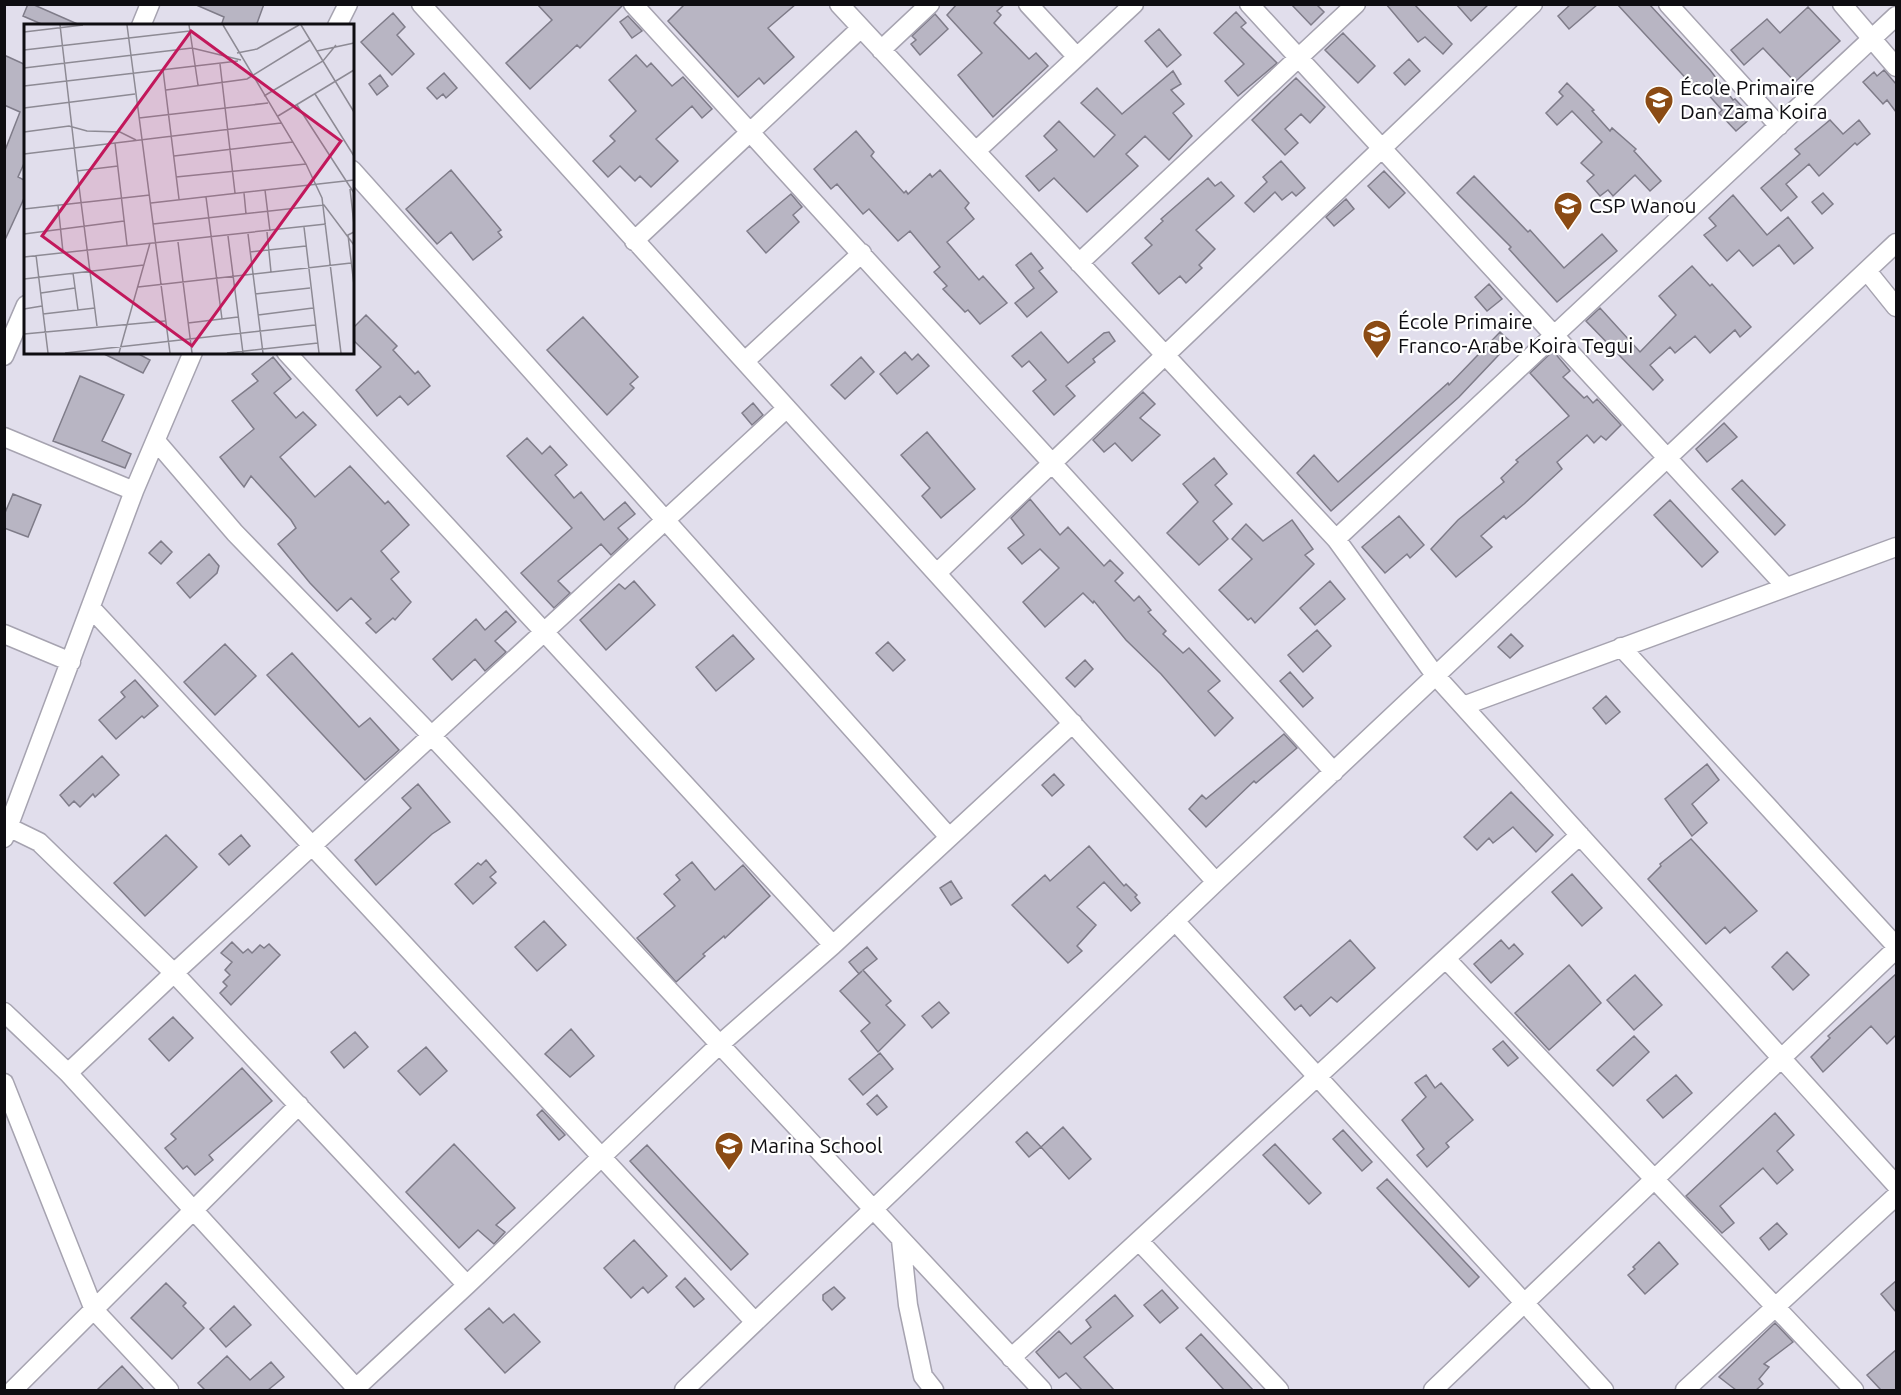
<svg xmlns="http://www.w3.org/2000/svg" width="1901" height="1395" font-family="Ubuntu,sans-serif">
<rect width="100%" height="100%" fill="#e1deec"/>
<path fill="#b8b5c3" stroke="#7f7c89" stroke-width="1.5" d="M28 4H32L82 26H46L23 16Z
M194 4H264L256 26H221L224 17Z
M537 4H622V6L580 48 577 45 530 89 506 63 552 20Z
M685 4H796L768 28 794 57 764 84 759 78 738 97 668 21Z
M957 4H1005L997 11 1001 15 994 23 1029 59 1036 53 1048 66 993 117 958 75 982 53 947 15Z
M1291 4H1316L1324 12 1311 25Z
M1386 4H1414L1452 44 1443 54 1425 37 1418 42Z
M1456 4H1489L1471 21Z
M1571 4H1598L1569 29 1558 16Z
M1617 4H1649L1710 70 1733 100 1735 99 1752 117 1736 131 1719 113 1722 110 1697 82 1693 86Z
M1808 7 1840 41 1795 82 1763 48 1744 65 1731 50 1767 19 1780 33Z
M1236 12 1246 23 1241 27 1277 63 1238 96 1225 81 1244 64 1214 33Z
M393 13 405 27 397 35 414 54 392 75 361 42Z
M935 14 948 29 920 55 911 44 916 40 912 36Z
M628 16 642 31 632 38 620 22Z
M1159 29 1181 55 1167 67 1145 41Z
M1343 33 1375 66 1358 83 1325 50Z
M4 55 26 65V159L18 177 26 181V194L4 242V153L20 112 4 105Z
M636 55 647 67 651 63 672 86 683 77 712 109 702 118 692 106 656 139 678 161 651 187 640 176 635 181 620 166 608 177 593 161 615 141 610 136 636 111 609 80Z
M1409 59 1420 71 1405 85 1394 73Z
M1884 70 1896 84V112L1887 100 1883 104 1863 82 1874 72 1877 76Z
M1173 71 1181 84 1171 90 1184 104 1173 113 1192 136 1169 160 1145 136 1126 154 1138 166 1087 212 1054 178 1039 191 1026 176 1057 150 1044 136 1059 121 1094 157 1115 135 1081 103 1097 88 1122 114Z
M444 73 457 88 446 98 443 94 437 99 427 88Z
M380 75 388 86 377 95 369 84Z
M1296 78 1325 107 1310 123 1301 114 1285 129 1298 143 1285 155 1252 120Z
M1567 83 1594 110 1592 111 1610 131 1612 128 1636 149 1634 151 1661 181 1650 191 1635 175 1613 196 1608 190 1600 196 1587 181 1594 175 1581 163 1602 142 1572 111 1557 125 1546 113 1563 96 1559 92Z
M1830 120 1843 134 1859 120 1870 134 1857 145 1855 143 1819 176 1809 164 1786 184 1797 197 1781 211 1761 188 1800 154 1795 149Z
M856 131 874 152 871 156 904 193 906 191 908 194 930 174 932 177 940 170 969 203 965 208 974 219 947 242 979 280 983 276 1007 303 980 324 968 310 965 312 943 289 947 286 934 272 940 267 910 231 898 241 869 209 863 214 837 184 831 189 814 169Z
M1281 161 1305 188 1296 196 1292 192 1282 200 1275 192 1254 212 1245 203 1267 182 1263 177Z
M451 170 501 230 498 232 502 237 473 260 451 232 437 244 406 209Z
M1384 171 1405 193 1389 208 1368 186Z
M1474 176 1528 232 1530 230 1564 268 1602 234 1617 251 1557 302 1509 249 1511 247 1457 193Z
M1208 178 1215 186 1221 182 1234 196 1196 230 1215 249 1199 265 1202 268 1186 283 1180 276 1159 294 1132 263 1152 245 1145 238 1163 221 1161 219Z
M1823 193 1833 204 1822 214 1812 202Z
M791 194 802 207 793 215 799 222 766 253 747 231Z
M1733 195 1767 235 1788 217 1813 248 1794 264 1779 245 1753 266 1739 250 1727 261 1704 235 1716 226 1709 218Z
M1346 199 1354 209 1334 226 1326 217Z
M1031 253 1043 268 1039 271 1057 292 1027 317 1015 303 1034 288 1016 265Z
M1692 266 1710 286 1712 284 1751 327 1740 337 1735 330 1710 353 1695 336 1675 353 1670 347 1650 365 1663 380 1653 390 1586 321 1600 308 1640 352 1676 315 1659 296Z
M1489 284 1502 299 1487 311 1475 297Z
M366 315 397 346 393 350 415 374 418 371 430 386 408 405 400 396 377 416 356 390 381 367 352 339V329Z
M583 317 638 377 630 384 634 388 607 415 547 350Z
M1041 332 1068 363 1104 333 1109 332 1115 341 1093 359 1095 362 1066 386 1075 396 1054 415 1033 391 1046 380 1029 361 1022 367 1012 356Z
M1500 332 1511 342 1459 397 1331 511 1297 473 1314 455 1338 482 1448 383 1449 385Z
M1553 351 1570 371 1563 377 1584 398 1587 396 1593 403 1597 399 1621 425 1606 440 1601 436 1594 443 1587 435 1557 462 1562 469 1524 504 1506 519 1504 516 1481 536 1492 547 1456 577 1431 549 1458 520 1504 482 1501 478 1518 462 1516 460 1569 416 1530 373Z
M100 352H135L150 360 143 373Z
M905 352 912 360 918 354 929 366 897 394 880 374Z
M273 357 291 379 274 393 296 418 303 412 316 425 280 457 315 497 350 466 385 504 388 501 409 525 381 551 399 572 391 579 411 602 395 620 393 618 376 633 366 623 371 619 351 598 337 611 310 583 278 544 296 528 291 520 251 476 244 487 220 457 254 429 232 401 258 381 252 374Z
M861 357 874 372 845 399 831 385Z
M80 376 124 395 102 441 131 454 125 468 53 441Z
M1143 392 1155 404 1140 418 1160 435 1132 461 1115 443 1104 452 1093 440Z
M753 403 763 415 752 425 742 413Z
M1724 423 1737 437 1707 462 1696 449Z
M927 432 975 489 941 518 922 496 930 488 901 455Z
M527 438 542 454 550 446 567 465 555 475 574 498 581 492 604 520 625 502 635 514 618 528 628 539 611 555 601 544 558 581 570 593 554 608 521 573 572 528 507 456Z
M1214 458 1227 474 1215 485 1232 504 1213 521 1228 539 1199 565 1167 533 1198 502 1183 484Z
M1742 480 1785 525 1775 535 1732 489Z
M13 494 41 505 28 537 4 528V515Z
M1030 499 1060 535 1068 527 1104 566 1110 560 1123 573 1115 581 1134 601 1139 596 1151 610 1148 612 1166 631 1163 634 1183 653 1189 648 1220 681 1208 691 1233 718 1215 736 1161 674 1126 640 1094 601 1093 603 1083 593 1045 627 1023 602 1059 568 1040 549 1022 564 1008 548 1024 535 1011 518Z
M1670 500 1718 552 1702 567 1654 515Z
M1399 516 1424 545 1410 558 1407 554 1385 573 1362 547Z
M1292 520 1313 549 1305 555 1314 564 1255 623 1251 618 1248 620 1219 590 1252 559 1232 539 1246 524 1263 541Z
M161 541 172 552 161 564 149 553Z
M209 554 219 566 217 573 190 598 177 583Z
M634 581 655 605 606 650 580 620 619 584 625 589Z
M1330 581 1345 599 1315 625 1300 608Z
M506 611 516 622 495 641 506 652 485 671 475 659 452 680 433 659 476 619 485 630Z
M1317 630 1331 646 1303 672 1288 655Z
M1511 634 1523 646 1510 658 1498 647Z
M733 635 754 659 716 691 696 667Z
M888 642 905 660 893 671 876 653Z
M225 644 256 676 215 715 184 682Z
M292 653 359 727 370 718 399 750 365 780 267 675Z
M1085 660 1093 669 1075 687 1066 678Z
M1290 672 1313 698 1303 707 1280 681Z
M135 680 158 706 144 718 142 716 116 739 99 720 125 697 121 692Z
M1606 696 1620 712 1606 724 1593 708Z
M1284 734 1297 748 1256 783 1254 781 1206 827 1189 809 1202 795 1206 799Z
M102 756 119 775 95 797 93 794 80 807 74 801 69 806 60 795Z
M1707 764 1719 780 1692 804 1707 823 1692 836 1665 799Z
M1054 774 1064 785 1052 796 1042 785Z
M418 784 450 822 432 834 376 885 355 860 411 808 402 798Z
M1511 792 1553 835 1536 852 1513 827 1493 843 1489 838 1477 850 1464 837Z
M166 835 197 867 145 916 114 883Z
M241 835 250 846 229 865 219 854Z
M1691 839 1757 911 1730 933 1725 927 1706 944 1648 879 1661 866 1660 864Z
M1089 846 1124 886 1126 884 1137 895 1135 897 1140 903 1131 911 1104 882 1077 907 1096 925 1077 946 1082 951 1068 963 1012 905 1045 875 1050 881Z
M486 860 496 872 490 877 496 883 473 904 455 884 478 863 481 865Z
M692 862 715 890 743 865 770 896 725 938 724 936 703 954 705 956 676 982 637 938 675 906 664 894 680 880 676 875Z
M1572 874 1602 908 1582 926 1552 892Z
M951 881 962 898 951 905 940 888Z
M544 921 566 945 537 971 515 947Z
M1350 940 1375 968 1337 1002 1331 997 1310 1016 1301 1005 1295 1010 1284 997Z
M1501 940 1509 949 1514 944 1523 954 1491 983 1474 964Z
M232 942 243 953 248 949 252 953 260 945 264 948 269 944 280 955 231 1005 220 993 227 986 223 982 230 975 225 970 232 962 221 953Z
M867 947 877 959 863 970 891 1001 886 1005 905 1025 878 1052 861 1031 870 1023 840 991 862 971 859 974 849 962Z
M1787 952 1809 975 1793 990 1772 967Z
M1569 965 1601 1003 1549 1050 1515 1013Z
M1896 974V1035L1887 1044 1871 1026 1823 1072 1811 1057 1830 1038 1828 1036Z
M1635 975 1662 1005 1634 1030 1607 1000Z
M939 1002 949 1013 932 1028 922 1016Z
M173 1017 193 1038 169 1061 149 1039Z
M571 1029 594 1056 570 1077 545 1054Z
M355 1032 368 1047 344 1068 331 1052Z
M1634 1036 1649 1052 1613 1086 1597 1070Z
M1503 1041 1518 1058 1508 1066 1493 1049Z
M426 1047 447 1071 420 1095 398 1071Z
M880 1053 893 1069 863 1095 849 1079Z
M242 1068 272 1101 209 1155 213 1160 195 1175 187 1166 183 1169 165 1148 176 1139 171 1134Z
M1426 1075 1435 1088 1441 1083 1473 1120 1446 1143 1449 1147 1427 1167 1417 1155 1424 1149 1402 1120 1426 1097 1415 1083Z
M1676 1075 1692 1093 1663 1118 1647 1100Z
M877 1095 887 1107 877 1115 867 1104Z
M542 1110 565 1135 559 1140 537 1115Z
M1775 1113 1794 1135 1777 1151 1793 1170 1777 1184 1763 1168 1720 1206 1734 1223 1722 1233 1686 1196Z
M1063 1127 1091 1159 1069 1179 1041 1147 1029 1157 1016 1142 1027 1132 1041 1147Z
M1343 1130 1372 1162 1362 1171 1333 1139Z
M454 1144 515 1208 496 1225 505 1232 494 1244 478 1230 459 1248 406 1192Z
M1275 1144 1321 1193 1309 1204 1263 1155Z
M647 1145 748 1254 731 1270 630 1161Z
M1387 1179 1479 1277 1469 1287 1377 1188Z
M1777 1223 1787 1234 1769 1250 1760 1238Z
M634 1240 667 1276 648 1293 643 1287 631 1298 604 1268Z
M1659 1242 1678 1264 1645 1294 1628 1275 1635 1269 1633 1267Z
M685 1278 704 1299 694 1307 676 1287Z
M1896 1281V1312L1881 1294Z
M166 1283 186 1303 183 1306 204 1328 172 1359 131 1318Z
M834 1287 845 1298 832 1310 823 1300V1295Z
M1162 1290 1178 1308 1160 1323 1144 1305Z
M1115 1295 1133 1316 1084 1357 1114 1390H1082L1066 1373 1059 1378 1036 1352 1059 1331 1071 1344 1091 1327 1086 1320Z
M234 1306 251 1325 226 1347 210 1329Z
M489 1308 503 1323 514 1314 540 1342 505 1373 465 1329Z
M1775 1323 1793 1342 1764 1364 1769 1367 1759 1379 1763 1384 1756 1390H1736L1719 1377Z
M1201 1334 1253 1390H1224L1186 1348Z
M1896 1350V1390H1881L1867 1375Z
M227 1356 250 1380 271 1362 284 1377 268 1390H205L198 1383Z
M122 1366 144 1390H97Z"/>
<g fill="none" stroke-linecap="round" stroke-linejoin="round">
<g stroke="#a6a3b0" stroke-width="21">
<path id="minor" d="M421 4 1216 882
M633 4 1334 772
M839 4 1336 539 1435 675 1896 1185
M1028 4 1077 57
M1249 4 1786 587
M1668 4 1779 126
M1842 4 1896 67
M141 26 150 4
M337 26 348 4
M881 50 930 4
M976 151 1134 4
M352 170 949 837
M634 241 861 28
M1079 263 1356 4
M1867 271 1896 307
M286 352 833 945
M4 356 26 305
M745 361 862 253
M4 437 134 491
M156 441 235 533 432 736 1042 1390
M1336 539 1896 16
M937 573 1533 4
M91 608 755 1322
M4 634 71 662
M1621 647 1896 946
M1463 706 1896 547
M4 825 39 842 174 973 467 1285
M4 838 134 491 193 352
M1175 921 1604 1390
M1446 959 1854 1390
M4 1012 68 1073 358 1390
M68 1073 174 973 787 408
M4 1083 94 1310 169 1390
M901 1240 908 1305 923 1376 934 1390
M1139 1241 1279 1390
M1011 1358 1580 835
M356 1388 467 1285 719 1045 833 945 1073 723
M13 1390 299 1105
M684 1390 1216 882 1896 243
M1433 1390 1896 949
M1685 1390 1896 1196"/>
</g>
<use href="#minor" stroke="#fff" stroke-width="18"/>
</g>
<defs>
<g id="school-pin" transform="scale(1.5)"><path d="M0 17L-7.5 6A9.5 9.5 0 1 1 7.5 6Z" fill="#8b4b14" stroke="#fff"/><path d="M0-5L7-2L0 1L-7-2ZM-4 1L0 2.5L4 1V4Q0 6-4 4Z" fill="#fff"/></g>
</defs>
<g fill-rule="evenodd">
<use href="#school-pin" x="1659" y="100"/>
<use href="#school-pin" x="1568" y="206"/>
<use href="#school-pin" x="1377" y="334"/>
<use href="#school-pin" x="729" y="1146"/>
</g>
<g text-anchor="middle" stroke-width="4.5" stroke-linejoin="round" paint-order="stroke">
<g font-size="21" fill="#0e0d11" stroke="#fff" text-anchor="start">
<text x="1680" y="95">École Primaire<tspan x="1680" dy="24">Dan Zama Koira</tspan></text>
<text x="1589" y="213">CSP Wanou</text>
<text x="1398" y="329">École Primaire<tspan x="1398" dy="24">Franco-Arabe Koira Tegui</tspan></text>
<text x="750" y="1153">Marina School</text>
</g>
</g>
<g transform="translate(24 24)">
<rect width="330" height="330" fill="#e1deec"/>
<path fill="none" stroke="#8d8a94" stroke-width="1.5" d="M36 1 53 147 94 142M103 1 146 329M165 1 174 61M199 1 282 140 298 174 317 329M277 1 330 88M0 8 59 1M0 26 166 7M293 27 330 19M213 29 233 25 275 1M196 40 211 169M0 44 168 24 217 36M139 46 155 175M0 62 214 37M142 66 223 55 286 16M291 70 330 132M240 72 299 37 312 21M273 81 330 169M0 84 111 70M254 92 330 46M115 94 244 79M0 108 45 102 63 107 96 108 112 116M91 119 103 221M0 130 257 99M150 132 269 118M53 147 73 302M152 153 282 140M326 165 330 201M241 166 246 207M220 169 222 190M182 173 198 295M127 179 330 156M34 181 39 228M0 185 126 171M129 200 300 181 330 221M280 203 295 329M243 208 247 248M330 208 324 211 330 261M0 210 100 197M224 210 239 329M204 212 219 329M154 218 168 329M226 228 282 222M12 231 24 329M0 233 302 200M49 249 54 286M0 255 120 241M114 263 327 239M17 269 51 264M231 270 286 264M0 285 18 282M19 290 71 284M234 291 289 284M164 299 214 293M0 310 141 297M41 329 291 301M95 329 126 219M203 329 294 319"/>
<path fill="#c2185b" fill-opacity="0.15" stroke="#c2185b" stroke-width="3" d="M167 7 317 117 168 322 18 212Z"/>
<rect width="330" height="330" fill="none" stroke="#0e0d11" stroke-width="3"/>
</g>
<rect width="1901" height="1395" fill="none" stroke="#0e0d11" stroke-width="12"/>
</svg>
